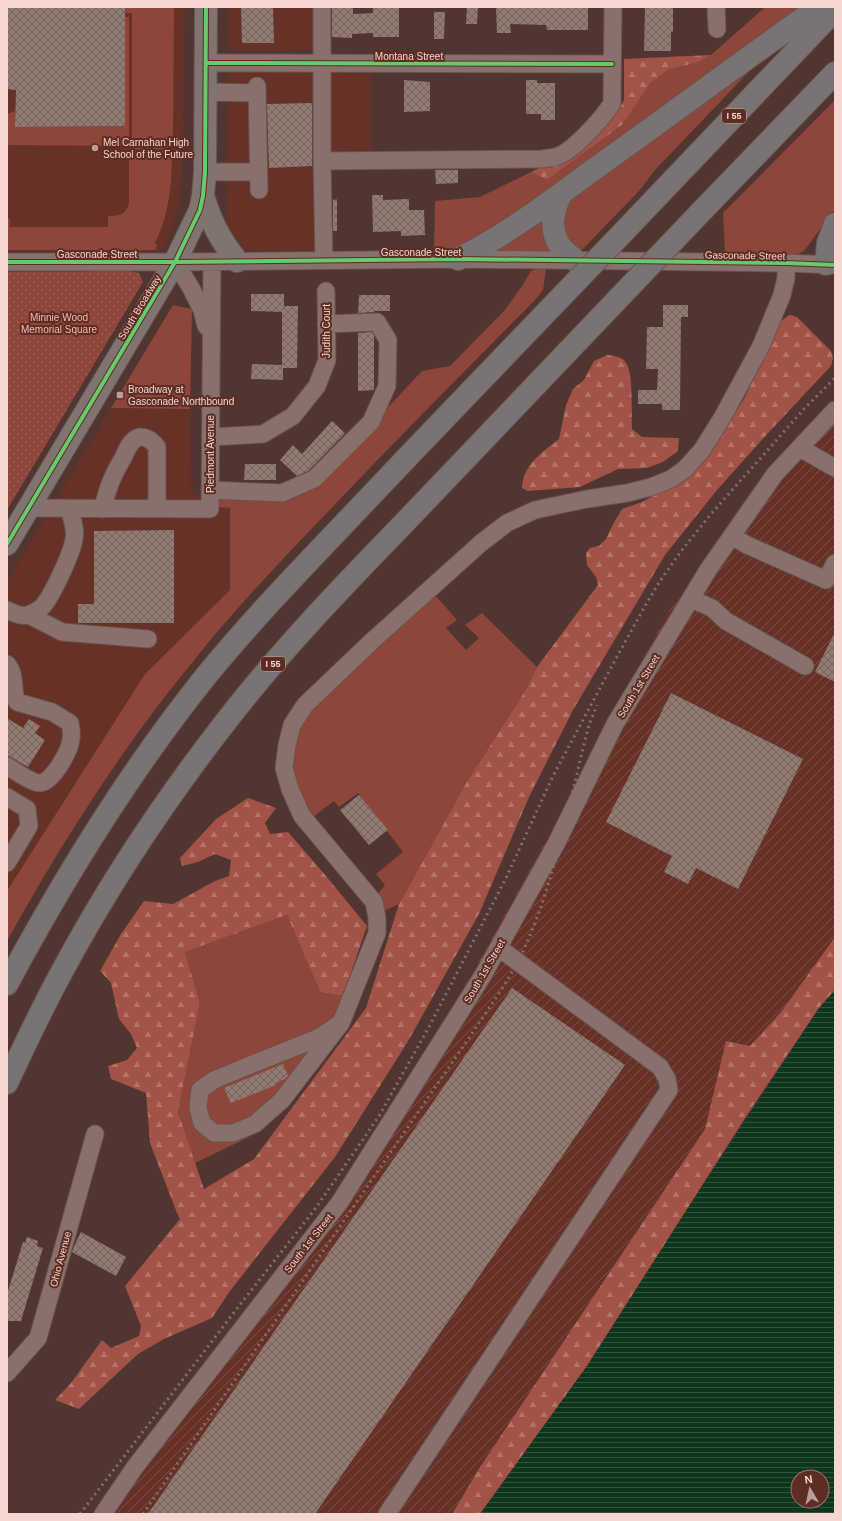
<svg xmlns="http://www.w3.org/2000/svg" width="842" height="1521" font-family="Arial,sans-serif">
<defs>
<pattern id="industrial-furrows" width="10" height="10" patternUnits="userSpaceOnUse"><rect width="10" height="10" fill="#663127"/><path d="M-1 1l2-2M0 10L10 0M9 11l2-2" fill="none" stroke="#7c4e45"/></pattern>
<pattern id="forest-firs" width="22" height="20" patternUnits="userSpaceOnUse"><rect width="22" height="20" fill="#a25246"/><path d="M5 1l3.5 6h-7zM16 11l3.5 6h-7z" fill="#b47268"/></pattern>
<pattern id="park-dots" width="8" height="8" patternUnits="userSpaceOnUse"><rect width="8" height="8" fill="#8f463a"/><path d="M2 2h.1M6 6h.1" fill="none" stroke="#9f6055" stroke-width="1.8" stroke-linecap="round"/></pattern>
<pattern id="water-rules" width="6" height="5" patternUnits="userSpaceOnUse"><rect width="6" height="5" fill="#0f361c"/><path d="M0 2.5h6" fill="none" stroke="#33523c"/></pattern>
<pattern id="building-cross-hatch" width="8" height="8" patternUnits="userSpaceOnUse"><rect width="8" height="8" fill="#907a72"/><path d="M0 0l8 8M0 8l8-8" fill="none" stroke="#74635d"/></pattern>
</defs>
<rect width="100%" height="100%" fill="#503530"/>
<path fill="#663127" d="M7 7H185L182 178 179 202 174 223 166 246 163 249 158 251H7Z
M227 7H317V50H235L231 48 228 45 227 40Z
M371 67V156H317V251L239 250 226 232 227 72Z
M111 408 190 409 191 491 218 507 230 508V590L145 674 7 891V581Z"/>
<path fill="url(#industrial-furrows)" d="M835 398V937L781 1012 750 1046 726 1042 705 1129 480 1467 452 1514H108L270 1281 373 1143 476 966 580 778 668 612 800 432Z"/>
<path fill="#8f463a" d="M125 7H174L173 146 168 149H135L132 145V13H125Z
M765 7H800L778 26 701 84 460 251 434 253 435 201 480 197 531 172 547 180 622 125 649 83 668 70 699 62 711 55Z
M125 17H129V140L127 146 7 145V114L15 111 16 127 125 126Z
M761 59 655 170 639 191 581 251 566 239 562 216 565 204Z
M835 100V209L804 251 798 254H725L723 213Z
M129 151H168L172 153C172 184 169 215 155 243L157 245 155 250H7V216L10 220V227H108V216C119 216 125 215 129 204Z
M544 209 552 254H486Z
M536 269H546L543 290 535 300C463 373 391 445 321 519 278 564 234 610 195 659 123 746 62 842 7 941V891L145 674 230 590V508L218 507V496L317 483 422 371 450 366 505 310 522 286 531 271Z
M173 305 192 309 190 409 111 408Z
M435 595 457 620 446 628 466 650 479 638 465 625 482 613 537 667 525 691 466 783 399 904 384 911 377 895 385 885 376 874 403 852 358 793 339 807 334 801 313 817C286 776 285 741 317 703Z
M287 915 320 992 343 996 342 998 356 1001 311 1074 247 1138 195 1163 178 1112 200 1003 185 952Z"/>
<path fill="url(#forest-firs)" d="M711 55 699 62 668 70 650 83 622 125 547 180 531 172 562 157 620 108 624 100V59Z
M790 315 797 317 831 351 833 358 831 366 769 432 717 490 665 555 573 710 529 797 479 914 407 1043 335 1157 230 1291 212 1318 164 1339 138 1354 79 1409 55 1400 71 1383 102 1340 111 1348 139 1336 141 1326 125 1286 180 1219 177 1213 150 1143 146 1093 111 1079 108 1066 127 1060 137 1048 131 1034 119 1019 111 983 100 971 121 934 144 901 173 904 215 881 229 876 231 860 215 854 198 862 182 866 180 858 216 819 248 798 276 808 265 823 270 834 288 832 326 876 367 926 343 996 320 992 287 915 185 952 200 1003 178 1112 204 1189 254 1159 366 1008 399 904 466 783 525 691 537 667 598 585 596 577 587 565 586 553 590 548 599 546 606 539 613 524 622 509 642 502 662 491 725 427 744 399 779 322Z
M607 355C614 356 622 356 626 363 634 374 631 415 632 429L642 437 679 438 678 451 663 462 647 468 618 469 580 487 528 491 522 488C523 465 542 452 559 439L566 405 573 389 584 380 594 361Z
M835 937V990L819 1008 747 1115 587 1366 480 1514H452L480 1467 705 1129 726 1041 750 1046 781 1012Z"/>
<path fill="url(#park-dots)" d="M129 271 139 273 143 282 7 510V272Z"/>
<path fill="url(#water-rules)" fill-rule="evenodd" d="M835 990V1514H480L587 1366 709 1175 819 1008ZM798 1477H822V1501H798Z"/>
<path fill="url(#building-cross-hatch)" d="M7 7H125V126L15 127 16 90 7 89Z
M241 7H273L274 43H242Z
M353 7V14L373 13V7H399V37H373V33L352 34V38L332 37V8Z
M467 7H478L477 24H466Z
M496 7H588V30H547L546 25 510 24 511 33H497Z
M645 7H673V32H671V51H644Z
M434 12H445L444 39H434Z
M404 80 430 82V111L404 112Z
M526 80H537V83H555V120H541V114H526Z
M312 103V166L269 168 267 104Z
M435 170H458V183L436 184Z
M372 195H383V200L409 199V210H424L425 235 401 236V231L373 232Z
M337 199V231H333V200Z
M251 294H284V306H298L297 368H283V380L251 379 252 364 282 365V312L251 311Z
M359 295H390V311H374V312L358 313Z
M663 305H688V317H681L680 410H662V404H638V390H657L658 369H646L647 327H663Z
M372 332 374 336V390L358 391V333Z
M332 421 345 433 308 471 297 476 280 460 293 445 302 454Z
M245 464H276V480H244Z
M174 530V623H78V604H94V531Z
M835 632V682L815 672Z
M671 693 803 759 738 889 696 868 688 884 664 872 672 856 606 822Z
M7 718 23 728 29 719 40 726 35 733 45 740 28 767 7 755Z
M359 795 388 830 369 845 340 810Z
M512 988 625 1065 315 1514H148Z
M283 1064 288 1076 285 1079 276 1083V1085L231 1103 224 1088Z
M81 1232 126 1257 116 1276 72 1252 75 1244Z
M27 1237 38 1241 37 1246 43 1248 21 1321H7V1294L23 1242 25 1243Z"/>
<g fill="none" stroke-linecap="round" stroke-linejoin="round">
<g stroke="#69524e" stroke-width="19">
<path id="minor" d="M322 7V161L324 260
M716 7 717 29
M206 63 612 64
M257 86 259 190
M205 92 257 93
M322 161 542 159C547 158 553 158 558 156 573 151 604 117 612 103L613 7
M205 172H258
M7 262H175L458 259 786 263 835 265
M175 262 191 288 202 310 206 326
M211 437 263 434 293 416 317 386 327 360 326 291
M800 448 835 468
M210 490 282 493 314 479 371 422 387 386 388 340 377 322 326 324
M28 508 210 509 212 262
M103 509C107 488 113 475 124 456 126 451 129 444 134 440 142 433 152 440 157 447V509
M732 536 747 545 826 580 835 563
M691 599 712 608 726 621 805 666
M7 610C14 613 23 618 30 614 34 613 38 610 41 608 51 599 72 553 74 539 76 528 72 519 69 509
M29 615 62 632 148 639
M7 664C17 676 11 688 17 702L52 712 70 723C71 728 72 734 71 739 70 750 53 782 40 783 32 783 15 771 7 766
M7 797 27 809 29 826 7 863
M341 1023 318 1038 255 1063 214 1080 200 1090 198 1108 202 1123 214 1133H233L255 1124 282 1100 341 1023 377 933V918L374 902 302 816 290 789 284 768 287 745 292 725 305 705 371 642 481 543 507 523 535 510 587 499 627 493 651 487 671 479 685 469 702 450 722 418 761 346 782 295 786 278V263
M7 1373 38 1338 95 1134
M103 1514 135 1467 340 1202 482 977 556 844 615 724 708 570 775 474 835 410
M387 1514 669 1090 667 1079 660 1067 499 948"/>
</g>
<g stroke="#69524e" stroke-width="24">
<path id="major" d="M203 196C212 224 219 238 237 261
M7 544 175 262 200 210 203 196 205 172 206 7"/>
</g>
<g stroke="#69524e" stroke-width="24">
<path id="highway" d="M562 193C552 210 549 231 561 247 565 252 571 256 575 260
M697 216 835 73
M632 223 835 10
M458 259C509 234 554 198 600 165 673 113 745 59 819 7
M826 264 828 243 835 224
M7 984C65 876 129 772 206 676 255 616 309 561 362 505 429 434 496 365 563 295
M7 1083C25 1044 44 1004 65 966 111 881 165 800 224 724 280 651 344 585 408 519 477 447 546 374 615 302"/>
</g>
<use href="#minor" stroke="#88716d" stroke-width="17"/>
<use href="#major" stroke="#807471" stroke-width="22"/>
<use href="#highway" stroke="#797473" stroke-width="22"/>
<path stroke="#85706c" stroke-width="3" stroke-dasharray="2 4" stroke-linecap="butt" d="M80 1514 242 1302 315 1209 379 1116 430 1025 506 878 553 776 614 662 645 606 660 581 682 550 711 514 804 409 835 378
M143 1514 471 1035C490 1006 511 978 525 947 556 877 570 798 589 725L597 705"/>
<g stroke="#69524e" stroke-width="24" stroke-linecap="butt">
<path id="highway-bridge" d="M563 295 632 223
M615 302 697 216"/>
</g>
<use href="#highway-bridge" stroke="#797473" stroke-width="22"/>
<g stroke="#5d2c23" stroke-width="6">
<path id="cycleway" d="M206 63 612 64
M7 262H175L458 259 786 263 835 265
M7 544 175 262 200 210 203 196 205 172 206 7"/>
</g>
<use href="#cycleway" stroke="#67ca6e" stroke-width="4"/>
</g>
<g fill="#bc9e98" stroke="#5d2c23" stroke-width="1.5">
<circle cx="95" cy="148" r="4"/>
<rect x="116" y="391" width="8" height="8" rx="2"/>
</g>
<g text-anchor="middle" stroke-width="4" stroke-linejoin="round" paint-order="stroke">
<g fill="#5d2c23" stroke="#c8a39c" stroke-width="1">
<rect x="722" y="109" width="24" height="14" rx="3"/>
<rect x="261" y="657" width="24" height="14" rx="3"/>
</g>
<g font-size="9" font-weight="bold" fill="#f6d6d0">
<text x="734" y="119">I 55</text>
<text x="273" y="667">I 55</text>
</g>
<g font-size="10" fill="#f6d6d0" stroke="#5d2c23">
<text x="409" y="60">Montana Street</text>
<text x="421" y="256">Gasconade Street</text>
<text x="97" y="258">Gasconade Street</text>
<text transform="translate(745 255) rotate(1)" y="4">Gasconade Street</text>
<text transform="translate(139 307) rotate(-59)" y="4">South Broadway</text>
<text transform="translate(326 331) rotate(-90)" y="4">Judith Court</text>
<text transform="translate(210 454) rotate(-90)" y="4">Piedmont Avenue</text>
<text transform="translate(638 686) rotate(-59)" y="4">South 1st Street</text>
<text transform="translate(484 971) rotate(-60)" y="4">South 1st Street</text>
<text transform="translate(308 1243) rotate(-52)" y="4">South 1st Street</text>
<text transform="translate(60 1259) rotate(-75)" y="4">Ohio Avenue</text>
</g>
<g font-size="10" fill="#f6d6d0" stroke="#5d2c23" text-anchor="start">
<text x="103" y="146">Mel Carnahan High<tspan x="103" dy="12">School of the Future</tspan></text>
<text x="128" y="393">Broadway at<tspan x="128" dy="12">Gasconade Northbound</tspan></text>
</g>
<g font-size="10" fill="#efbdb4" stroke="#5d2c23">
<text x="59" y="321">Minnie Wood<tspan x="59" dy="12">Memorial Square</tspan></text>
</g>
</g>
<rect width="842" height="1521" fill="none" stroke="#f6d6d0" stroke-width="16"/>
<g transform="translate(810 1489) rotate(351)"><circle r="19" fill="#5d2c23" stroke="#9a7068"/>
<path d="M0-3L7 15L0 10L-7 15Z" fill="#bc9e98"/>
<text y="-6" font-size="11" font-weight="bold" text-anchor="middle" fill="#f6d6d0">N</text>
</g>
</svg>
